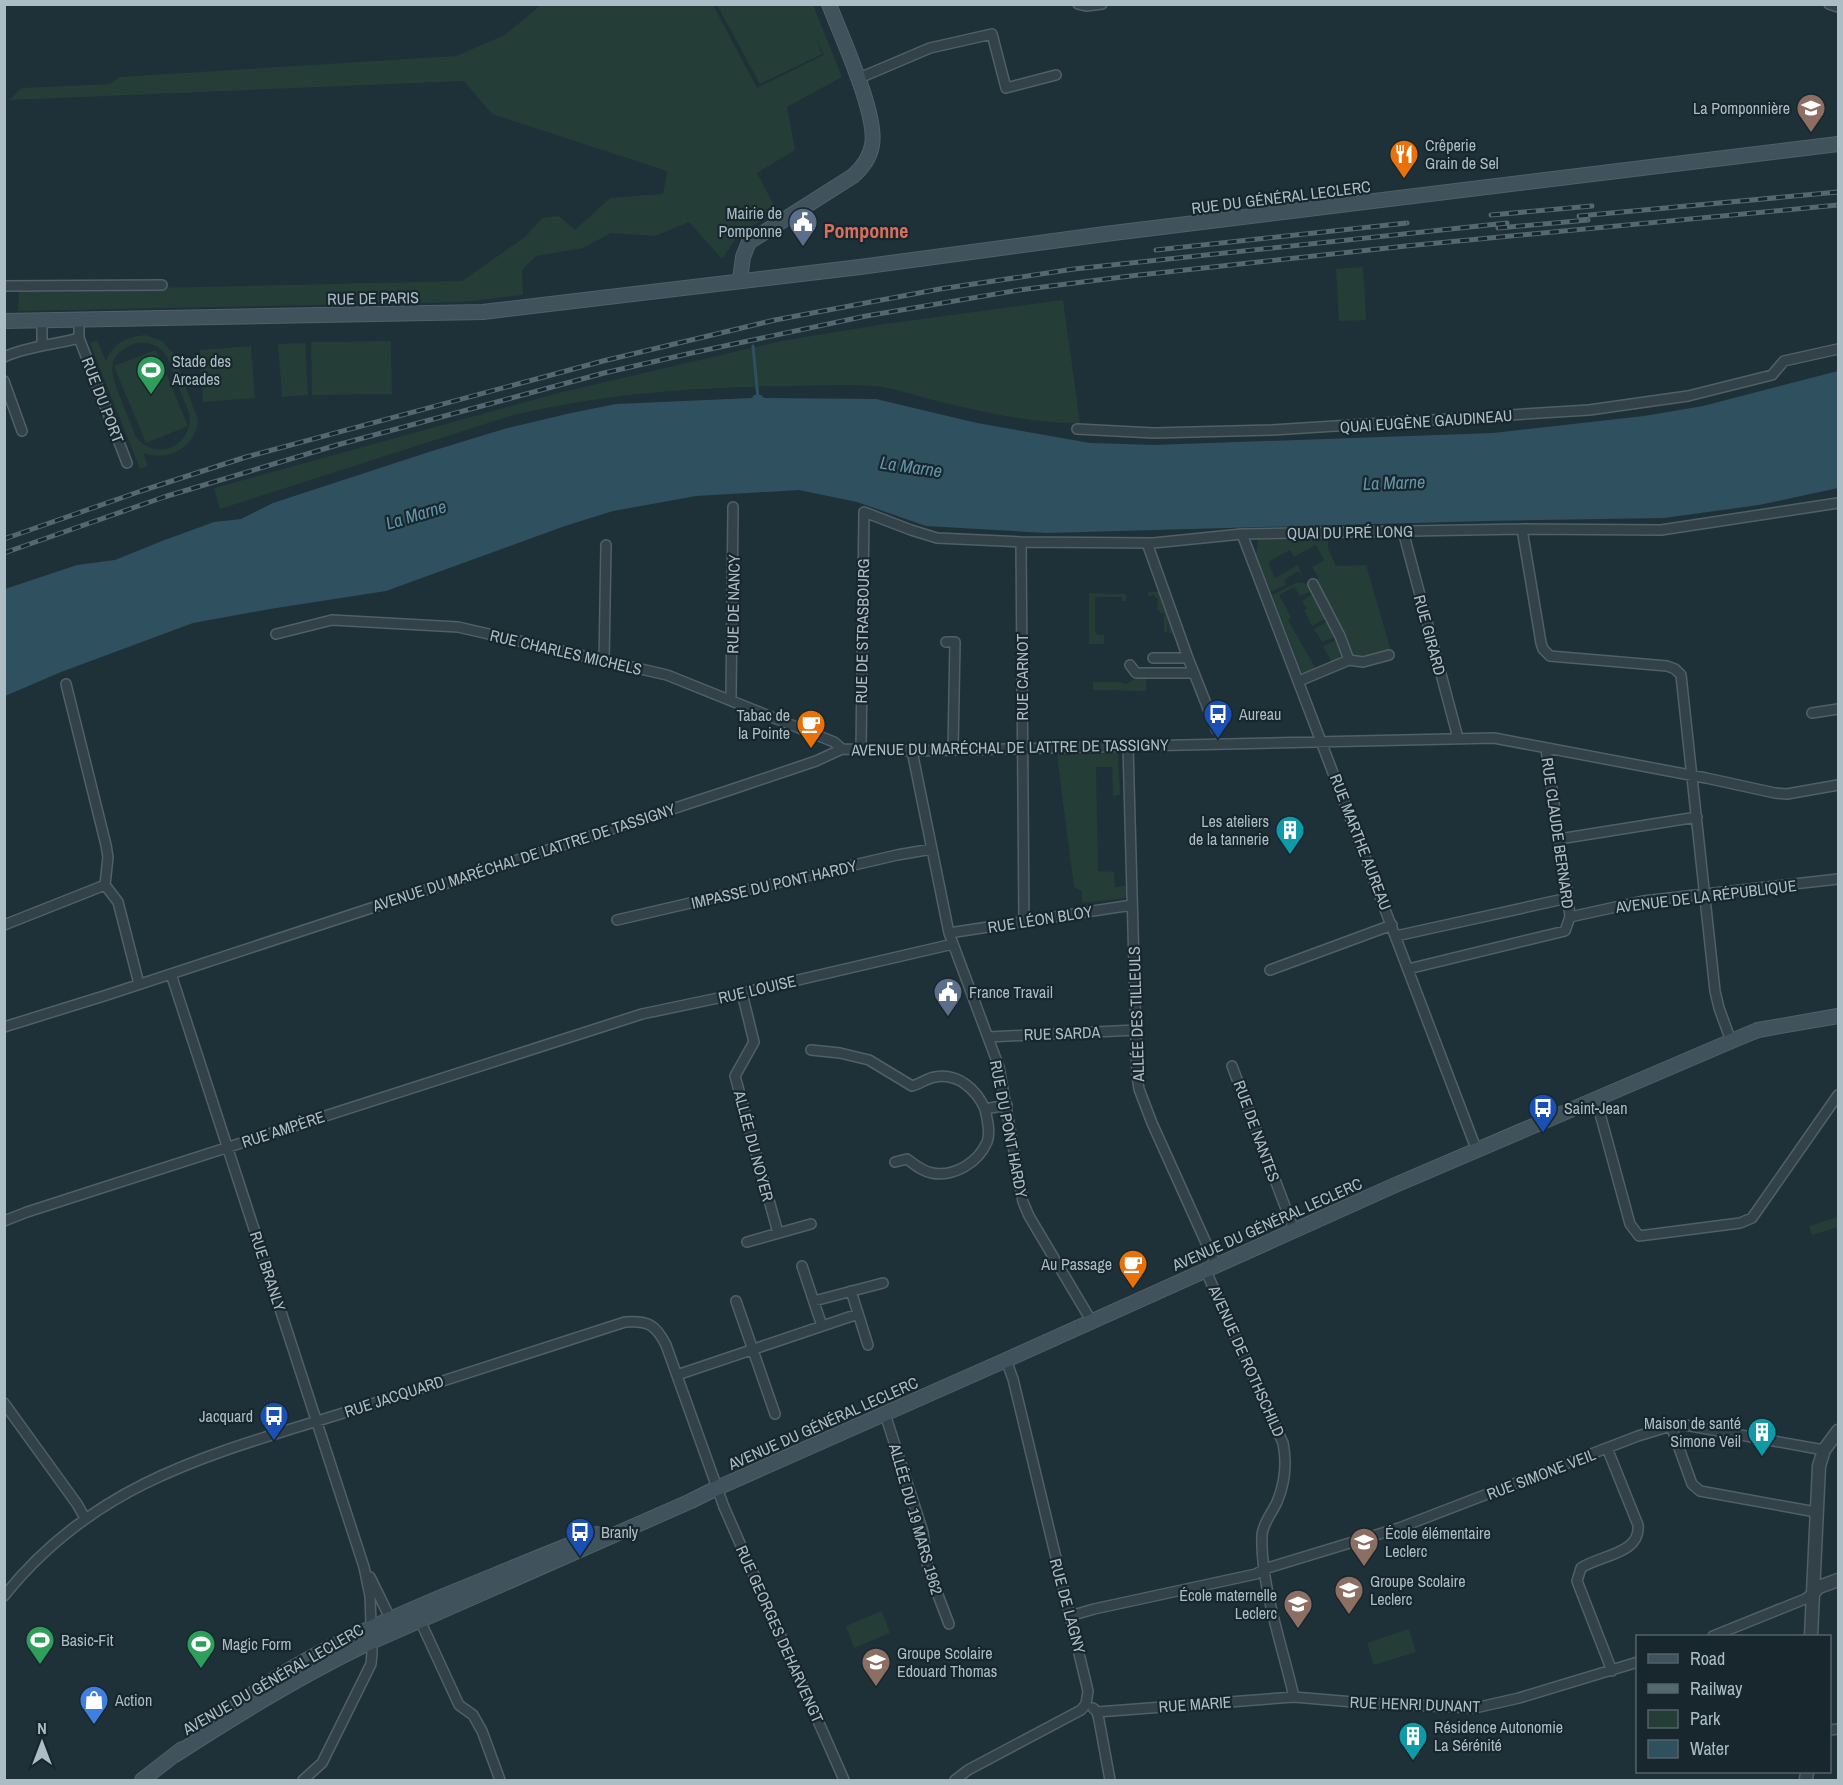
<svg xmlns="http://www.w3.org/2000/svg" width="1843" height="1785" font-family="'Archivo Narrow',sans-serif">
<rect width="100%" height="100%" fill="#1f3138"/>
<path fill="#243d37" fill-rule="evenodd" d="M542 4 713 5 757 88 824 55 814 34 822 54 760 84 717 5H813L842 77 787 107 795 150 757 173 777 211 739 234 722 259 689 222 655 236 611 233 583 248 536 256 522 270 523 295 464 302 18 311 19 291 462 281 525 237 542 218 559 216 575 230 610 198 663 194 667 171 492 114 464 81 9 100 22 88 110 84 119 77 456 56 505 35Z
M1363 267 1366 320 1339 321 1336 269Z
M1063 300 1080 423C1032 423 986 413 941 402 919 397 896 388 874 386 846 384 816 386 788 386 695 387 603 394 513 415L220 509 214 488 558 393 781 341 885 324Z
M145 335 162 341 173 353 198 420C196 447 169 462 143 453L148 466 140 469 90 343 97 340 106 361C113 343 126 337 145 335ZM136 343C151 342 159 345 167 357L190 416C191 447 156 462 136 437 131 424 125 410 120 397 110 371 105 355 136 343Z
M391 341 392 394 312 395 311 342Z
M305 343 308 395 282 397 278 344Z
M251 346 255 398 203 402 200 350Z
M156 350 188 426 146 443 114 366Z
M1328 539V548L1336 566 1366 565 1391 651 1363 660 1357 659 1353 654 1313 582 1319 578 1312 567 1324 560 1316 545 1294 557 1290 550 1268 562 1275 578 1298 565 1302 576 1298 571 1284 580 1286 585 1271 592 1256 555 1258 540Z
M1302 582 1308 585 1312 591 1300 596 1294 587 1279 595 1291 617 1288 620 1316 669 1311 672 1302 673 1272 595 1296 583Z
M1148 592H1160L1176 633H1169L1168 618 1167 632 1164 633V613H1160L1159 610H1157L1158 598H1155V595L1148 596Z
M1089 593 1126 594V601H1122V597H1095V632L1098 635H1104V644H1089Z
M1313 594 1327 618 1312 626 1304 610 1307 609 1302 601Z
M1328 621 1337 636 1322 642 1314 629Z
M1339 639C1343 658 1342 660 1324 669L1323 666 1331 661 1323 646Z
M1136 678H1146V691L1093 690V682H1120L1126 684Z
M1118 753 1120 795 1113 796 1112 767H1096L1098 871 1114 872 1115 887 1126 886V898L1082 903V891L1074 887 1057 755Z
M1838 1217V1227L1812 1235 1809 1226Z
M882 1611 890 1633 854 1648 846 1626Z
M1409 1629 1416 1652 1374 1665 1367 1643Z"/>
<path fill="#2f515f" d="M1838 371V488L1759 505 1664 518 1485 521 1046 533 926 526 857 502 799 490 696 496 613 511 565 526 386 591 270 609 193 623 61 672 5 696V589L77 565 115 560 162 541 214 522 241 519 273 503 432 451 504 429 571 413 616 404 752 398 754 395H761L764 398 876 399 977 423 1090 443 1154 445 1493 433 1644 416 1703 406Z"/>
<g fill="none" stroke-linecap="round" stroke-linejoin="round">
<path stroke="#2f515f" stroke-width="3" d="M753 346 758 398"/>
<g stroke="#506066" stroke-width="12">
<path id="minor" d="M1078 4 1086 6 1102 4
M1829 4 1838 7
M857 79 930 48 992 34 1006 88 1056 75
M4 286 162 285
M42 321V345
M79 338 127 463
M4 357C28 346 54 345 79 338V321
M4 381 22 431
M1077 429 1154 433 1272 430 1589 410 1688 396 1772 375 1784 361 1838 349
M1522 529 1541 643 1543 649 1550 656 1667 666 1675 669 1681 675 1715 991 1719 1008 1731 1041
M1403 531 1458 738
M1242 534 1477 1151
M1021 542 1024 920
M1147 543 1188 658H1153
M276 634 332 620 458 627 667 675 834 742 842 749
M946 642H955L953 750
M1349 660 1363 662 1389 655
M604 661 606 545
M1130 665 1136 673H1194L1188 658
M1194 673 1216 729
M1299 681 1349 660 1340 636 1313 584
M66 684 106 845 108 857 105 885 118 902 139 984
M731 700 733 507
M1812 713 1838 709
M1128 746 1137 1076 1139 1089 1152 1123 1216 1265
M861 750 864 512 911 530 937 538 1021 542 1153 543 1242 534 1522 529 1661 530 1838 503
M912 751 949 933 999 1067 1023 1202 1029 1216 1092 1322
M1559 839 1697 817
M1570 917 1643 901 1838 879
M617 920 897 855 932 849
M4 925 105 885
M949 933 1132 905
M1396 936 1568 898
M1408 969 1565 931 1570 917 1568 898 1546 749
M1270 970 1392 925
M171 974 364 1567 370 1596 372 1653 371 1664 322 1763 303 1780
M742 993 754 1042 735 1076 778 1233
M4 1027 107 995 733 789 816 761 842 749 912 751 1494 738 1706 778 1775 793 1787 794 1838 785
M988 1037 1136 1030
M811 1050 840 1053 869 1060 912 1086C920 1084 927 1078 935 1077 958 1073 976 1089 985 1109L1007 1105
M1232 1066 1294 1230
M1596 1099 1630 1224 1639 1236 1740 1223 1752 1218 1838 1095
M895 1162 907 1159C915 1165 922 1171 932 1173 954 1177 978 1163 987 1142 991 1132 987 1119 985 1109
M4 1221 27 1212 642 1014 742 993 953 944
M747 1242 811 1224
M802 1266 822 1326
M1205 1269 1283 1443C1287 1463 1285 1483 1277 1502 1272 1513 1263 1523 1262 1535 1260 1584 1283 1648 1294 1697
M851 1291 868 1345
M736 1301 775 1414
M814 1301 883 1283
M677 1375 858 1314
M4 1403 77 1504 85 1518
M885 1414 923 1532 928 1569 949 1624
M1671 1426 1692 1484 1700 1491 1816 1512
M1607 1448 1638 1525C1641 1554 1600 1555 1581 1568L1577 1581 1612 1671
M370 1577 393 1624
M4 1596C98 1478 220 1452 356 1409 445 1380 535 1351 625 1322 648 1320 656 1325 666 1345L724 1507 844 1780
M418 1616 459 1705 473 1715 482 1731 500 1780
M1070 1616 1094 1609 1256 1574 1264 1569 1399 1528 1638 1436 1671 1426 1685 1425 1824 1450
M1713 1636 1805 1599 1813 1593
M1093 1708 1097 1712 1099 1720 1110 1780
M1097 1712 1294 1697 1365 1703 1475 1708 1519 1698 1638 1662
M1830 1730 1838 1729
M955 1780 968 1770 1081 1710 1086 1704 1088 1691 1013 1379 1006 1360"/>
</g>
<g stroke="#506066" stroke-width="15">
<path id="tertiary" d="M1813 1593 1819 1587 1838 1580
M1811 1636 1819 1466 1824 1450 1838 1431
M1806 1780 1807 1772"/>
</g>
<g stroke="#506066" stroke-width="16">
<path id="secondary" d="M740 280 743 257 749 242 853 176C862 168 870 158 872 145 878 115 841 36 829 4
M4 321 483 312 860 267 1105 234 1838 144
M232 1709C294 1660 368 1628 441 1597 493 1576 545 1554 597 1534
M175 1755C238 1714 303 1674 371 1642L691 1501 717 1488 1006 1360 1393 1186 1741 1037 1758 1030 1838 1016
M142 1780 182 1749"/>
</g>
<use href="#minor" stroke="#324248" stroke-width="9"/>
<use href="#tertiary" stroke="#324248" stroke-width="12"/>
<use href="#secondary" stroke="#40525c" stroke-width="14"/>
<g stroke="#546870" stroke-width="5">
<path id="rail" d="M1491 215 1592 206
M1579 216 1838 192
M1498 228 1588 220
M1156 250 1407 223
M4 539 141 491 246 457 603 361 775 320 940 289 1074 269 1507 223
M4 553 164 497 337 445 604 373 696 352 866 316 1019 290 1130 276 1406 246 1838 205"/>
</g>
<use href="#rail" stroke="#18272d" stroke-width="3" stroke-dasharray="9" stroke-linecap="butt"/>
</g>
<defs>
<g id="school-pin" transform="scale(1.5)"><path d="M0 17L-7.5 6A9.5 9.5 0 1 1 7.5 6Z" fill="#8d6e63" stroke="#18272d"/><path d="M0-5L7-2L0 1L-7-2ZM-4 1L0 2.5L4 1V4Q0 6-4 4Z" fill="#fff"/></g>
<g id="restaurant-pin" transform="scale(1.5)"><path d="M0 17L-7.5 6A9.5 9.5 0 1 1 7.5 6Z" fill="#e8710a" stroke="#18272d"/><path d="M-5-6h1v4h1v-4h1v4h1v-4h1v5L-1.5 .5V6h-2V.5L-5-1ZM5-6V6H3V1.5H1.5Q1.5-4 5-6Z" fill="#fff"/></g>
<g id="civic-pin" transform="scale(1.5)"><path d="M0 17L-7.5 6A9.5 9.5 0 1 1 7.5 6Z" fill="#5c6f8a" stroke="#18272d"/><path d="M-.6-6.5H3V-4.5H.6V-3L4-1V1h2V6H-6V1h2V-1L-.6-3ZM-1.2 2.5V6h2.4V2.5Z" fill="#fff"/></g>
<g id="stadium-pin" transform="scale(1.5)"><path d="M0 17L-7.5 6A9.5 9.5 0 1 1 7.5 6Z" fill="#2e9e5b" stroke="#18272d"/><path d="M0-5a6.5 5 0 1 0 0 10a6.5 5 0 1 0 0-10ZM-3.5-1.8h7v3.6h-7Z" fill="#fff"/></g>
<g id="bus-pin" transform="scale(1.5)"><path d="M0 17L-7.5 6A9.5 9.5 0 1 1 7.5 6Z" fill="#1a4fb4" stroke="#18272d"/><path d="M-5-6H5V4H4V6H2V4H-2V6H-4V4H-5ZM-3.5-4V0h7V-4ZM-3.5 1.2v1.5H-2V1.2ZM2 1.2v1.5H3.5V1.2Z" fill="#fff"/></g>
<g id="cafe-pin" transform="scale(1.5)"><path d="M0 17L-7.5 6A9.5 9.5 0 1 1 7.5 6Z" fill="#e8710a" stroke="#18272d"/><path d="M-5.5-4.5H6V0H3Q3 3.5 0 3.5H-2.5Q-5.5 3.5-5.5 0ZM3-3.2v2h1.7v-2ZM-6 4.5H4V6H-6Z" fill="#fff"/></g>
<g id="building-pin" transform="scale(1.5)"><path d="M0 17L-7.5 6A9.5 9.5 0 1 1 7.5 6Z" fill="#0f9aa8" stroke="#18272d"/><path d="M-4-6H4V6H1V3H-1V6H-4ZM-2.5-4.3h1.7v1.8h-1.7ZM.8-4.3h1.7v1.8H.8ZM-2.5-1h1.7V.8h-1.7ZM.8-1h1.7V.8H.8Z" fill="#fff"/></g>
<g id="shop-pin" transform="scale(1.5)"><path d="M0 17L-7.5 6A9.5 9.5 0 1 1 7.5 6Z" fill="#3f7fe0" stroke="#18272d"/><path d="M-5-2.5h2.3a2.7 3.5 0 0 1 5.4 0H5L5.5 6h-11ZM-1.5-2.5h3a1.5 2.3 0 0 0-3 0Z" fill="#fff"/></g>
</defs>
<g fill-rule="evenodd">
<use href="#school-pin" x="1811" y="108"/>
<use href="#restaurant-pin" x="1404" y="154"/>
<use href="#civic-pin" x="803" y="222"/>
<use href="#stadium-pin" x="151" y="370"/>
<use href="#bus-pin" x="1218" y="714"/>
<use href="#cafe-pin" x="811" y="724"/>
<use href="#building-pin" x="1290" y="830"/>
<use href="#civic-pin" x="948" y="992"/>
<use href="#bus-pin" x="1543" y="1108"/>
<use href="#cafe-pin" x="1133" y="1264"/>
<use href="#bus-pin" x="274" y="1416"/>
<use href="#building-pin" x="1762" y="1432"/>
<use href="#bus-pin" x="580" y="1532"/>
<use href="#school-pin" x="1364" y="1542"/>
<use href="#school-pin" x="1349" y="1590"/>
<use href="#school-pin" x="1298" y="1604"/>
<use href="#stadium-pin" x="40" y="1640"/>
<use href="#stadium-pin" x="201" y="1644"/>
<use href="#school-pin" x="876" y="1662"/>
<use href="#shop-pin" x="94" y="1700"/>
<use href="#building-pin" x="1413" y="1736"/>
</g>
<g text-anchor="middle" stroke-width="4.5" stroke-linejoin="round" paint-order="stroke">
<g font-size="16" fill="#acbdc5" stroke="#18272d" text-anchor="start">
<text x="1790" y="114" text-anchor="end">La Pomponnière</text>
<text x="1425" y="151">Crêperie<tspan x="1425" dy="18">Grain de Sel</tspan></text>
<text x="782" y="219" text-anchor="end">Mairie de<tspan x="782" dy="18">Pomponne</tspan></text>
<text x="172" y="367">Stade des<tspan x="172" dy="18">Arcades</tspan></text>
<text x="1239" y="720">Aureau</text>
<text x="790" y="721" text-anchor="end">Tabac de<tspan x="790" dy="18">la Pointe</tspan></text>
<text x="1269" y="827" text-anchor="end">Les ateliers<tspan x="1269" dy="18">de la tannerie</tspan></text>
<text x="969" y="998">France Travail</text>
<text x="1564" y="1114">Saint-Jean</text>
<text x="1112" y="1270" text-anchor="end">Au Passage</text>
<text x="253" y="1422" text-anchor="end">Jacquard</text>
<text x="1741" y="1429" text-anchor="end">Maison de santé<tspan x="1741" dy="18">Simone Veil</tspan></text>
<text x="601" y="1538">Branly</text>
<text x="1385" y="1539">École élémentaire<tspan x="1385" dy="18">Leclerc</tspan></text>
<text x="1370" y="1587">Groupe Scolaire<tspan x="1370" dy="18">Leclerc</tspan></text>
<text x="1277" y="1601" text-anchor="end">École maternelle<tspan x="1277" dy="18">Leclerc</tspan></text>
<text x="61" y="1646">Basic-Fit</text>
<text x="222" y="1650">Magic Form</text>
<text x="897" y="1659">Groupe Scolaire<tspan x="897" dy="18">Edouard Thomas</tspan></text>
<text x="115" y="1706">Action</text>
<text x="1434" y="1733">Résidence Autonomie<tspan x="1434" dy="18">La Sérénité</tspan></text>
</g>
<g font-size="16" fill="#acbdc5" stroke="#18272d">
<text transform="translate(1281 197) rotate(-7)" y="6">RUE DU GÉNÉRAL LECLERC</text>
<text transform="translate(373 298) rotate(-1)" y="6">RUE DE PARIS</text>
<text transform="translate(103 400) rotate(69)" y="6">RUE DU PORT</text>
<text transform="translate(1426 421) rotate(-4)" y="6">QUAI EUGÈNE GAUDINEAU</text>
<text transform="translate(1350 532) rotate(-1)" y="6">QUAI DU PRÉ LONG</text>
<text transform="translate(733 604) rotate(-89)" y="6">RUE DE NANCY</text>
<text transform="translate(862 631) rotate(-89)" y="6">RUE DE STRASBOURG</text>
<text transform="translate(1430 635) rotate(75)" y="6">RUE GIRARD</text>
<text transform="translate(566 652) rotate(13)" y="6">RUE CHARLES MICHELS</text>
<text transform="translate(1022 677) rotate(-90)" y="6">RUE CARNOT</text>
<text transform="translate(1010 747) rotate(-1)" y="6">AVENUE DU MARÉCHAL DE LATTRE DE TASSIGNY</text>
<text transform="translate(1558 833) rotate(82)" y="6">RUE CLAUDE BERNARD</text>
<text transform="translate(1361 842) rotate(69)" y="6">RUE MARTHE AUREAU</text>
<text transform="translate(524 857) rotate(-18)" y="6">AVENUE DU MARÉCHAL DE LATTRE DE TASSIGNY</text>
<text transform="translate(774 884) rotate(-13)" y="6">IMPASSE DU PONT HARDY</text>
<text transform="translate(1706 896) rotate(-7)" y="6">AVENUE DE LA RÉPUBLIQUE</text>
<text transform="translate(1040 919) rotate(-9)" y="6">RUE LÉON BLOY</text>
<text transform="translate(757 989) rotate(-13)" y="6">RUE LOUISE</text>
<text transform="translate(1136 1014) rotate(-92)" y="6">ALLÉE DES TILLEULS</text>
<text transform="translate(1062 1033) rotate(-2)" y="6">RUE SARDA</text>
<text transform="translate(283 1129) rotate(-18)" y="6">RUE AMPÈRE</text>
<text transform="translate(1009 1129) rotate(79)" y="6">RUE DU PONT HARDY</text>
<text transform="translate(1257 1131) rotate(70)" y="6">RUE DE NANTES</text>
<text transform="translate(754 1146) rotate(75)" y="6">ALLÉE DU NOYER</text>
<text transform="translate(1267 1224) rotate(-24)" y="6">AVENUE DU GÉNÉRAL LECLERC</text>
<text transform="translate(268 1271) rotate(72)" y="6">RUE BRANLY</text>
<text transform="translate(1247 1361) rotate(66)" y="6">AVENUE DE ROTHSCHILD</text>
<text transform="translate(394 1396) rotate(-18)" y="6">RUE JACQUARD</text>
<text transform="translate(823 1423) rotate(-24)" y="6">AVENUE DU GÉNÉRAL LECLERC</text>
<text transform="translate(1541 1474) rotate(-21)" y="6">RUE SIMONE VEIL</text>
<text transform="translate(916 1519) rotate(74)" y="6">ALLÉE DU 19 MARS 1962</text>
<text transform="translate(1068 1606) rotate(75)" y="6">RUE DE LAGNY</text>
<text transform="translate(780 1634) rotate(66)" y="6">RUE GEORGES DEHARVENGT</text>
<text transform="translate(273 1679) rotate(-30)" y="6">AVENUE DU GÉNÉRAL LECLERC</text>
<text transform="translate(1195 1704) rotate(-4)" y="6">RUE MARIE</text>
<text transform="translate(1415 1704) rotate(2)" y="6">RUE HENRI DUNANT</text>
</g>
<g font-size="18" font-style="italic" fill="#6394a7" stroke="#18272d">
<text transform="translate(911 467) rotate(8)" y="6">La Marne</text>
<text transform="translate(1394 483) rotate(-2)" y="6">La Marne</text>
<text transform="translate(416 515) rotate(-17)" y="6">La Marne</text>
</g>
<g font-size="20" font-weight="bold" fill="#db6f5d" stroke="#18272d">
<text x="866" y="238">Pomponne</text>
</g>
</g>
<rect width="1843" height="1785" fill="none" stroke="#acbdc5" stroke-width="12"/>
<rect x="1636" y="1635" width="195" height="138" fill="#18272d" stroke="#53636a" stroke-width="1.5"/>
<rect x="1648" y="1654" width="30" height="9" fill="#40525c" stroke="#53636a" stroke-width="1.5"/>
<text x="1690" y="1665" font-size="18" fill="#acbdc5">Road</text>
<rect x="1648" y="1684" width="30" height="9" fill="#546870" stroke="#53636a" stroke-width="1.5"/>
<text x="1690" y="1695" font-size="18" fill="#acbdc5">Railway</text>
<rect x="1648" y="1710" width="30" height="18" fill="#243d37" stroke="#53636a" stroke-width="1.5"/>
<text x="1690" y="1725" font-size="18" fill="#acbdc5">Park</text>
<rect x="1648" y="1740" width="30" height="18" fill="#2f515f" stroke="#53636a" stroke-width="1.5"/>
<text x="1690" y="1755" font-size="18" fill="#acbdc5">Water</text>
<g transform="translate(42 1743)" stroke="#18272d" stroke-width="4.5" paint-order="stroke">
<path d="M0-4.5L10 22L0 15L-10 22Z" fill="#acbdc5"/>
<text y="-9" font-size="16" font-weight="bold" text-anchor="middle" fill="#acbdc5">N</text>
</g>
</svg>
